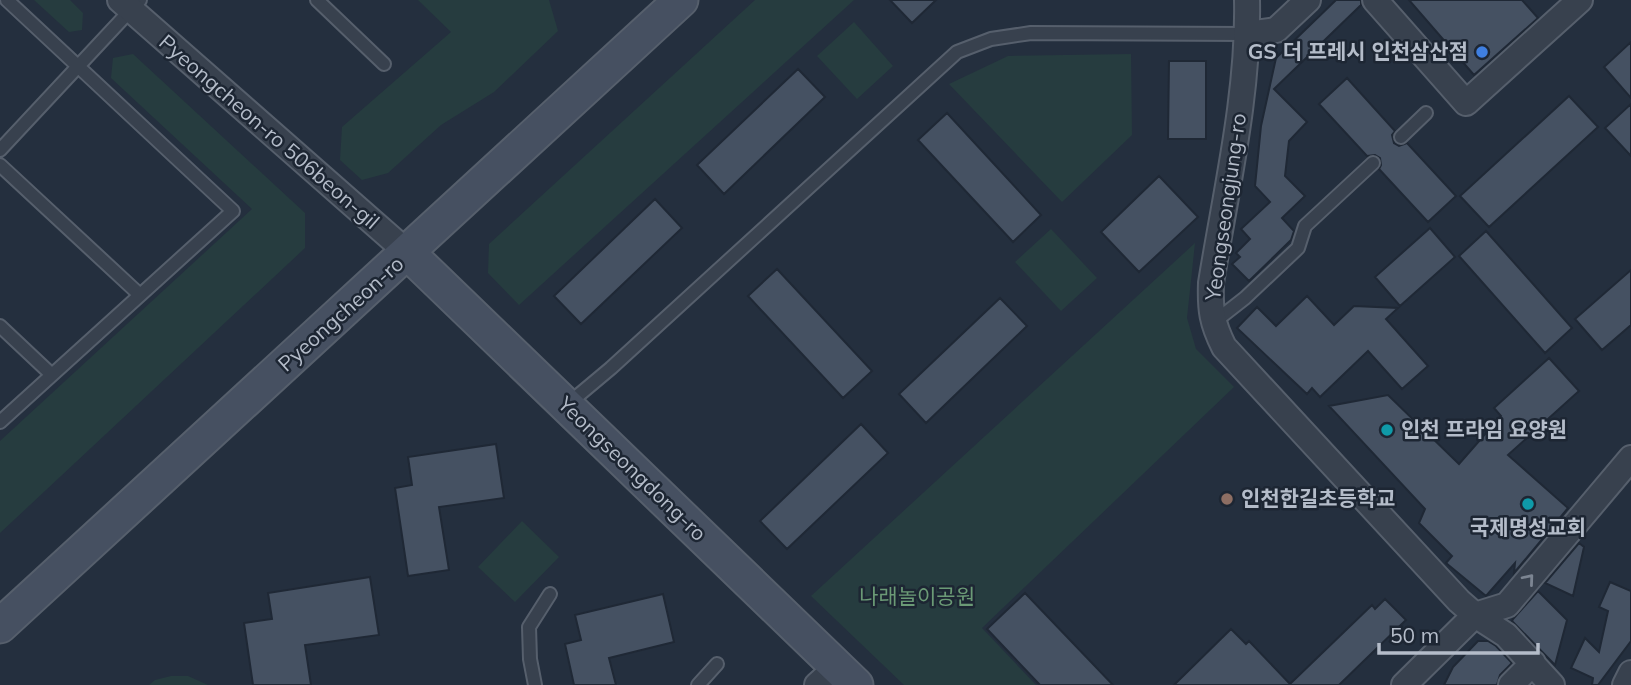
<svg xmlns="http://www.w3.org/2000/svg" width="1631" height="685" font-family="Mulish,'Noto Sans KR',sans-serif">
<rect width="100%" height="100%" fill="#242f3e"/>
<path fill="#263c3f" d="M34 0H70L83 13 82 30 69 32Z
M418 0H549L558 31 494 92 441 125 388 173 362 180 340 160 342 127 451 32Z
M755 0H854L519 305 488 273 489 244Z
M854 22 893 66 857 99 817 56Z
M133 54 305 213V248L0 533V441L252 209 111 78 113 58Z
M1131 54 1132 135 1062 202 949 84 1008 56Z
M1051 229 1097 278 1061 311 1015 262Z
M1195 243 1187 318 1196 349 1234 387 982 628 1036 685H904L811 596Z
M522 521 559 557 515 602 478 567Z
M171 676H188L208 685H149L155 680Z"/>
<path fill="#455162" stroke="#1f2835" stroke-width="2" d="M890 0H936L912 23Z
M1336 0H1361V5L1274 89 1307 122 1289 141 1285 176 1305 196 1282 218 1294 231 1291 240 1249 281 1232 264 1240 257 1236 253 1250 239 1241 229 1270 202 1255 186 1261 126 1276 58Z
M1409 0H1522L1538 18 1474 75Z
M1631 42V98L1604 67Z
M1169 61H1206V139H1168Z
M798 69 825 97 724 194 697 165Z
M1347 78 1395 131 1392 135 1394 143 1399 146 1407 143 1456 196 1428 222 1379 169 1381 165 1380 158 1375 155 1367 156 1319 104Z
M1569 96 1598 127 1489 227 1460 196Z
M1631 104V156L1605 128Z
M947 113 1041 215 1013 242 918 140Z
M1159 176 1198 217 1139 272 1101 232Z
M655 199 682 228 581 324 554 296Z
M1430 228 1455 257 1400 306 1375 277Z
M1486 231 1572 328 1545 353 1459 256Z
M777 269 872 371 843 398 748 296Z
M1631 270V325L1602 350 1575 319Z
M1307 296 1334 325 1354 306 1398 308 1386 319 1428 366 1402 389 1368 351 1320 397 1312 388 1307 394 1237 328 1257 307 1276 326Z
M1000 298 1027 326 926 423 899 394Z
M1549 358 1579 391 1508 455 1568 508 1514 573 1515 563 1486 596 1446 563 1452 556 1419 523 1425 509 1329 406 1388 395 1459 464 1501 416 1494 408Z
M861 424 888 453 787 549 760 521Z
M496 444 504 498 439 507 449 570 408 576 395 488 412 485 408 457Z
M1579 543 1584 547 1573 596 1545 583Z
M370 577 379 635 305 645 311 685H253L244 623 272 619 268 593Z
M1610 582 1631 591V641L1598 685H1592L1593 678 1571 668 1585 638 1599 652 1608 611 1599 607Z
M1538 591 1567 620 1555 665 1512 621 1513 619Z
M1025 593 1113 685H1040L987 629Z
M663 594 674 642 609 658 616 685H574L565 644 581 640 575 615Z
M1385 599 1406 620 1339 685H1174L1231 629 1246 644 1249 641 1290 684 1372 605 1375 609Z
M1478 641H1488L1496 646 1512 663 1500 675 1497 685H1444L1453 667Z"/>
<g fill="none" stroke-linecap="round" stroke-linejoin="round">
<g stroke="#565f6c" stroke-width="16">
<path id="lane" d="M317 0 384 64
M1401 137 1426 113
M0 150 140 0
M0 165 140 295
M1213 323 1245 298 1298 248 1305 226 1373 163
M0 326 52 375
M568 404 611 368 957 52 991 39 1031 33 1248 34
M0 422 233 211 7 0
M535 685 530 659 529 627 550 594
M698 685 717 664"/>
</g>
<g stroke="#565f6c" stroke-width="28">
<path id="street" d="M120 0 408 253
M1247 0C1249 94 1226 190 1211 283 1210 310 1212 323 1224 347L1459 601 1475 615 1506 635 1552 685
M1375 0 1466 103 1580 0
M1248 34 1276 30 1308 0
M817 685 837 667
M1404 685 1475 615 1507 605 1631 458
M1511 685 1533 663
M1625 685 1631 673"/>
</g>
<g stroke="#565f6c" stroke-width="37">
<path id="secondary" d="M408 253 856 685
M0 626 681 0"/>
</g>
<use href="#lane" stroke="#38414e" stroke-width="12"/>
<use href="#street" stroke="#38414e" stroke-width="24"/>
<use href="#secondary" stroke="#465061" stroke-width="33"/>
</g>
<defs><path id="oneway-chevron" d="M-2-3.5L2.5 0L-2 3.5" fill="none" stroke-width="1.6" stroke-linecap="round" stroke-linejoin="round" transform="scale(1.75)"/></defs>
<use stroke="#7c8592" href="#oneway-chevron" transform="translate(1529 579) rotate(-50)"/>
<circle fill="#3f7fe0" stroke="#1d2633" stroke-width="2.5" cx="1482" cy="52" r="7"/>
<g fill="#0f9aa8" stroke="#1d2633" stroke-width="2.5">
<circle cx="1387" cy="430" r="7"/>
<circle cx="1528" cy="504" r="7"/>
</g>
<circle fill="#8d6e63" stroke="#1d2633" stroke-width="2.5" cx="1227" cy="499" r="7"/>
<g text-anchor="middle" stroke-width="5" stroke-linejoin="round" paint-order="stroke">
<g font-size="21" font-weight="bold" fill="#b4bcc9" stroke="#1d2633" text-anchor="start">
<text x="1468" y="59" text-anchor="end">GS 더 프레시 인천삼산점</text>
<text x="1401" y="437">인천 프라임 요양원</text>
<text x="1241" y="506">인천한길초등학교</text>
<text x="1528" y="535" text-anchor="middle">국제명성교회</text>
</g>
<g font-size="21" fill="#b4bcc9" stroke="#1d2633">
<text transform="translate(269 132) rotate(41)" y="7">Pyeongcheon-ro 506beon-gil</text>
<text transform="translate(1226 207) rotate(-82)" y="7">Yeongseongjung-ro</text>
<text transform="translate(341 314) rotate(-42)" y="7">Pyeongcheon-ro</text>
<text transform="translate(632 469) rotate(44)" y="7">Yeongseongdong-ro</text>
</g>
<g font-size="21" fill="#6b9a76" stroke="#1d2633">
<text x="917" y="604">나래놀이공원</text>
</g>
</g>
<path d="M1379 643v10h159v-10" fill="none" stroke="#b4bcc9" stroke-width="3.5"/>
<text x="1390" y="643" font-size="21" fill="#b4bcc9" stroke="#1d2633" stroke-width="5" paint-order="stroke">50 m</text>
</svg>
